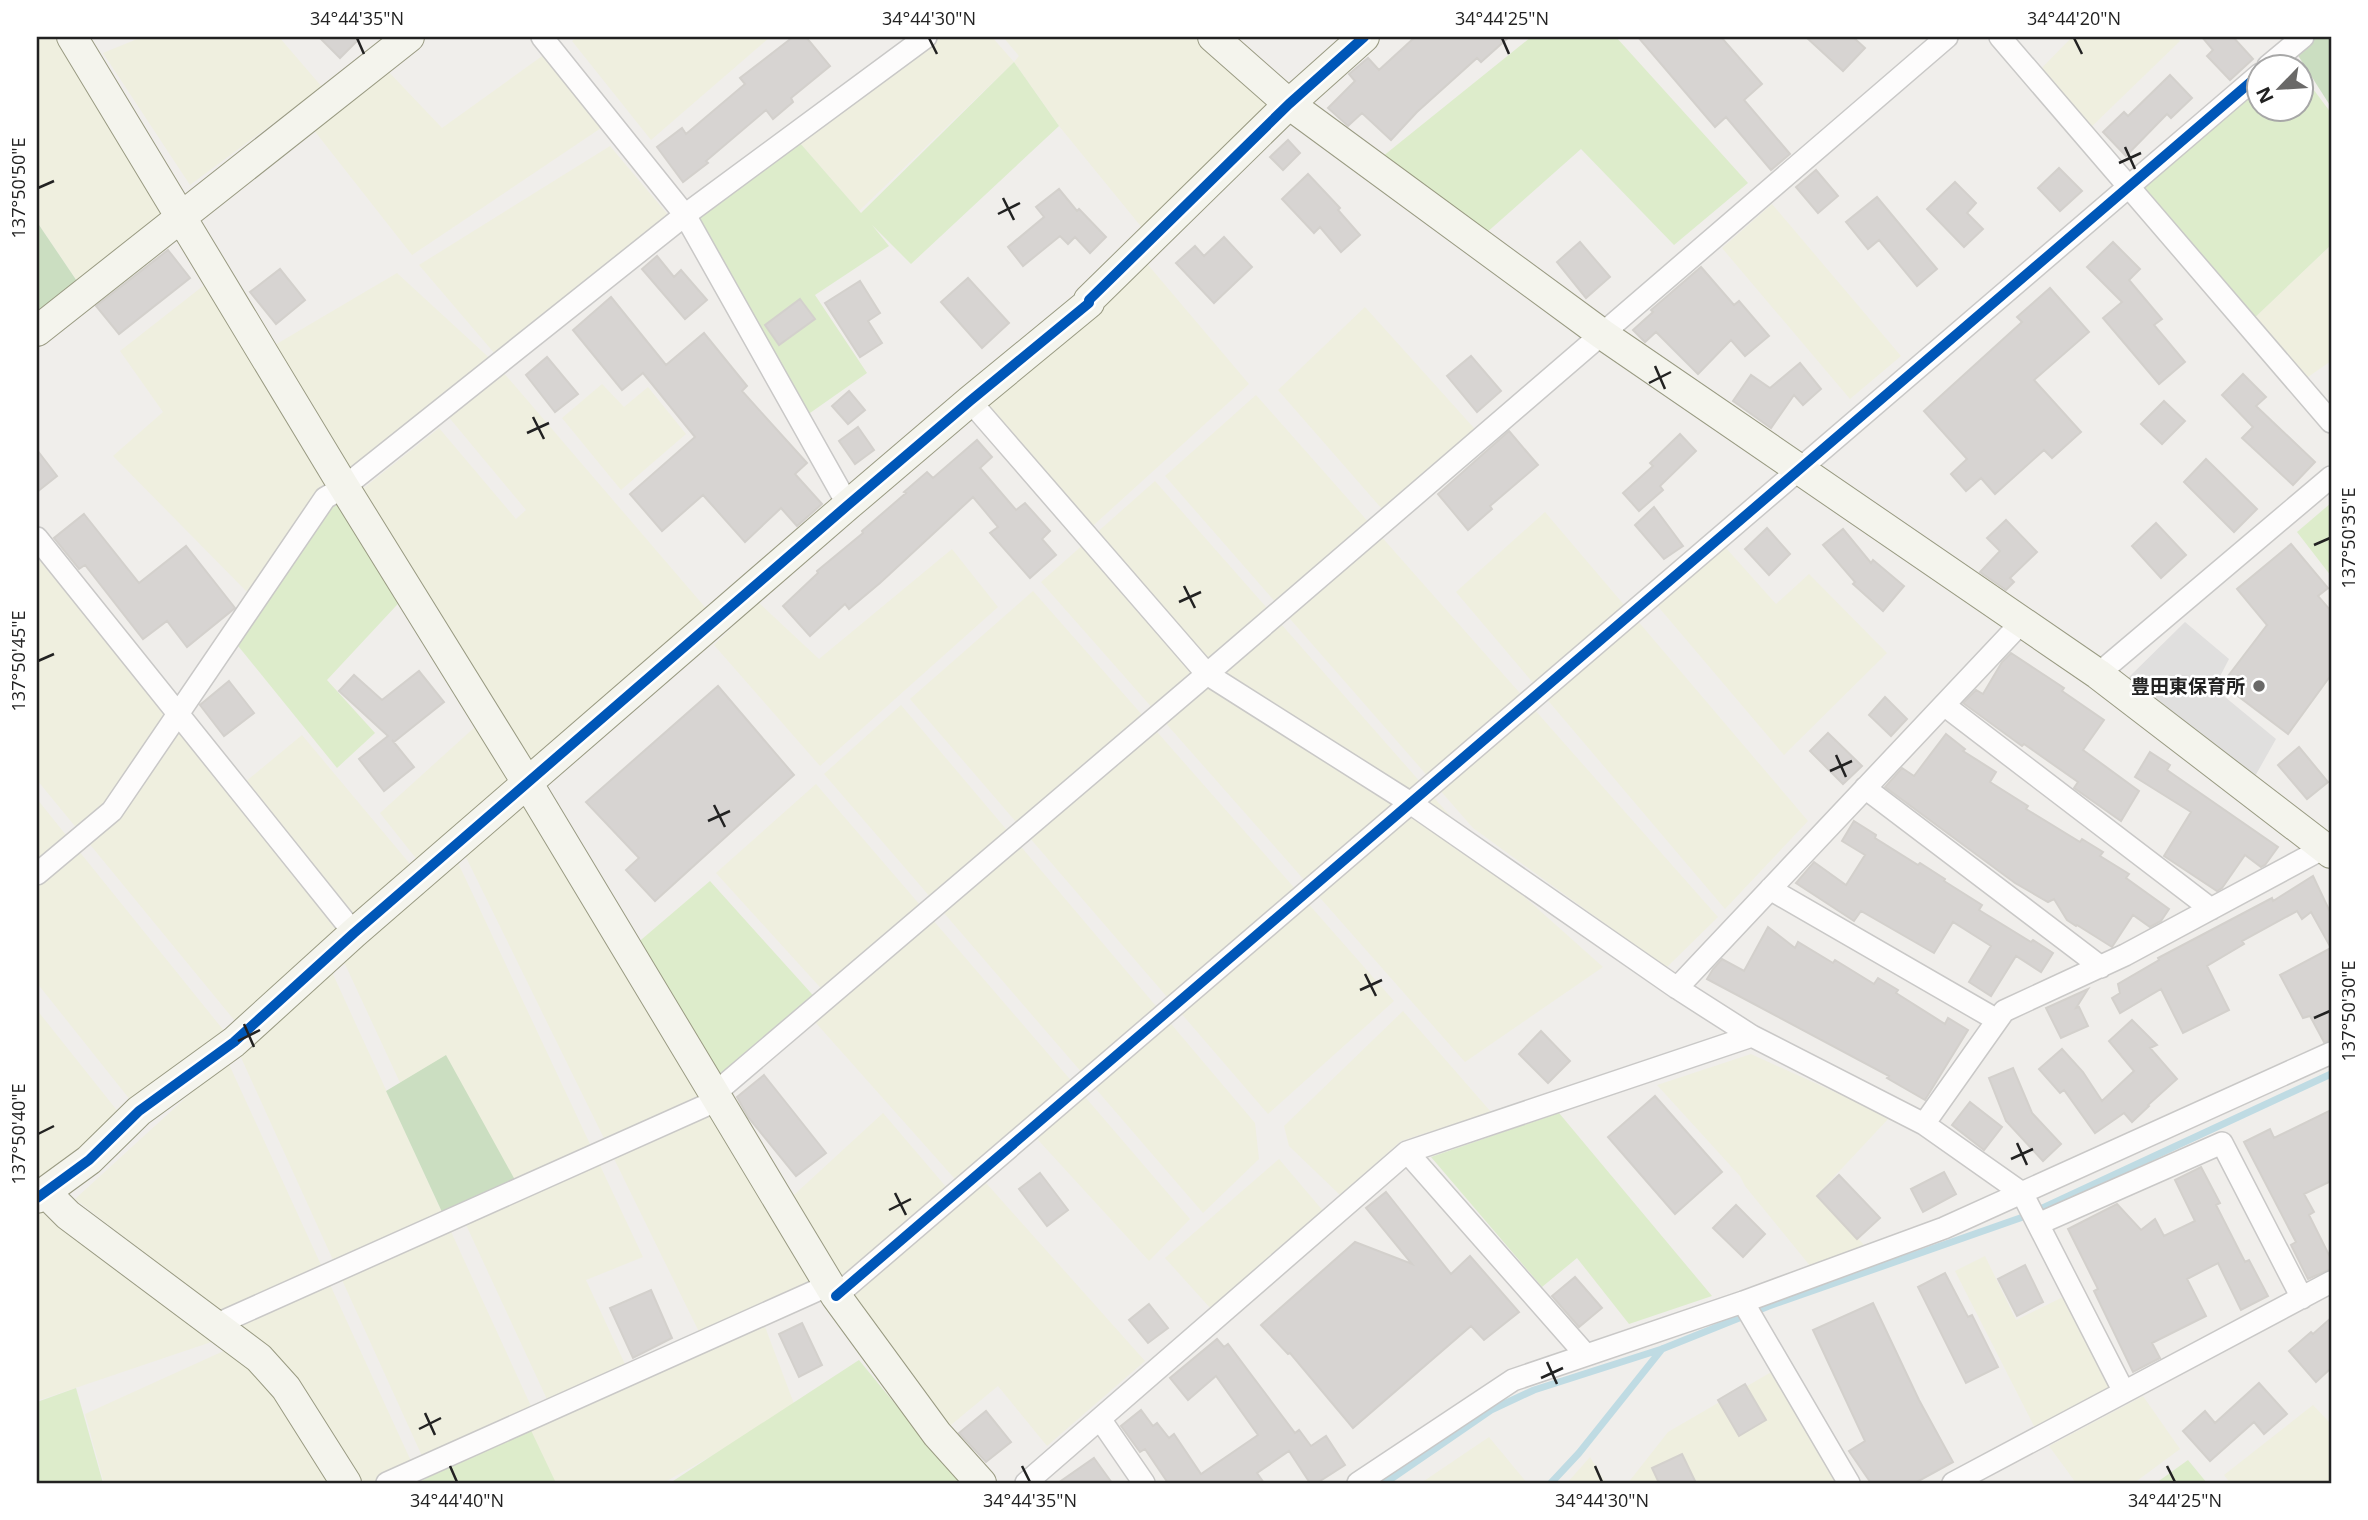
<svg xmlns="http://www.w3.org/2000/svg" width="2368" height="1520" font-family="'Open Sans','Noto Sans JP',sans-serif">
<rect width="100%" height="100%" fill="#f0eeeb"/>
<path fill="#efefdf" fill-rule="evenodd" d="M37 37H68L182 216 85 293 37 222Z
M142 37H279L322 87 190 185 103 53Z
M578 37H770L651 140 572 41Z
M926 37H992L1014 62 1019 56 1003 37H1204L1289 104 1152 240 1059 126 1014 62 859 211 793 135Z
M2072 37H2176L2180 41 2083 135 2034 76Z
M552 49 610 122 412 255 313 129 386 69 442 128Z
M610 146 675 223 501 361 419 265Z
M1772 204 1901 356 1850 399 1722 248Z
M2331 245V361L2298 384 2247 325Z
M1138 253 1249 384 1085 533 970 401Z
M397 273 497 365 716 620 528 784 823 1283 761 1316 796 1409 663 1483H553L427 1467 234 1042 139 1111 37 983V799L233 1042 244 1032 37 780V539L354 933 238 788 302 735 420 876 426 871 380 813 486 717 351 498 439 428 516 519 526 510 442 409 340 480 251 596 113 456 163 412 120 351 212 279 263 352ZM459 843 704 1342 630 1375 586 1280 643 1257 452 850ZM338 949 552 1410 536 1417 326 959Z
M1365 307 1482 437 1389 517 1278 390Z
M602 384 624 407 648 387 686 434 621 490 562 418Z
M1256 395 1718 917 1666 968 1473 828 1165 476Z
M1155 481 1511 885 1603 967 1465 1062 1041 582Z
M1545 512 1808 821 1725 909 1456 592Z
M1718 539 1776 604 1809 574 1887 653 1784 755 1650 597Z
M952 549 998 607 820 766 714 645 758 602 819 659Z
M1033 591 1394 1001 1268 1114 910 699Z
M901 705 1255 1123 1259 1159 1203 1213 824 774Z
M816 784 1190 1219 1149 1261 1029 1130 978 1174 1145 1361 1047 1446 998 1386 946 1429 836 1296 782 1206 883 1113 953 1195 962 1187 808 1014 828 996 716 873Z
M37 1010 127 1123 46 1193 37 1178Z
M1403 1011 1491 1112 1401 1141 1340 1195 1289 1146 1284 1126Z
M1751 1054 1890 1117 1817 1195 1864 1245 1811 1267 1745 1186 1740 1176 1657 1085Z
M227 1060 416 1472 387 1483H104L85 1414 239 1344 217 1309 75 1199Z
M1279 1159 1324 1212 1212 1310 1165 1258Z
M37 1206 229 1336 37 1401Z
M1985 1256 2016 1320 2067 1295 2114 1385 2035 1428 1955 1271Z
M1773 1371 1842 1483H1628L1668 1432Z
M2143 1396 2180 1449 2134 1483H2076L2049 1446Z
M2313 1405 2331 1424V1483H2230L2224 1475Z
M1489 1437 1527 1483H1421Z
M1590 1457 1606 1483H1567Z"/>
<path fill="#ddeccb" d="M1531 37H1616L1748 183 1674 245 1581 149 1476 242 1372 165Z
M1014 62 1059 126 911 264 872 225 889 246 815 295 867 373 800 420 685 215 793 135 861 213Z
M2259 74 2260 108H2302V74L2331 113V245L2247 325 2137 179Z
M341 489 409 592 327 680 375 733 337 768 230 636Z
M2331 503V576L2297 532Z
M710 881 820 1003 714 1094 628 951Z
M1559 1113 1712 1296 1629 1324 1577 1258 1542 1287 1431 1157Z
M859 1360 960 1483H670Z
M76 1388 103 1483H37V1402Z
M527 1422 556 1483H418Z
M2188 1460 2207 1483H2156Z"/>
<path fill="#cbdec1" d="M2303 37H2331V107L2292 46Z
M37 222 85 293 37 331Z
M446 1055 520 1189 442 1212 386 1091Z"/>
<path fill="#e0dfde" d="M2185 622 2229 659 2214 688 2276 739 2254 778 2125 681Z"/>
<g fill="none" stroke-linecap="round" stroke-linejoin="round">
<path stroke="#bfdbe3" stroke-width="7" d="M1385 1483 1491 1410 1534 1390 1662 1349 1769 1306 2023 1217 2331 1074
M1551 1483 1579 1453 1662 1349"/>
</g>
<path fill="#d7d4d2" stroke="#d3d0cc" stroke-width="2" d="M319 37H361L340 58Z
M793 37H806L830 66 791 98 793 102 773 119 766 110 706 161 708 163 683 182 657 147 682 128 686 134 745 84 740 78Z
M1415 37H1509L1481 62 1477 58 1417 112 1391 140 1362 113 1348 126 1328 108 1355 81 1349 74 1368 58 1379 70Z
M1638 37H1721L1762 84 1744 100 1790 154 1771 170 1726 117 1715 127Z
M1806 37H1853L1865 48 1843 71Z
M2202 37H2233L2253 59 2230 80 2207 56 2213 50Z
M2170 75 2192 98 2171 118 2167 114 2126 156 2103 132 2124 112 2128 116Z
M1288 140 1300 153 1283 170 1270 157Z
M2059 168 2082 191 2060 211 2038 188Z
M1816 170 1838 196 1818 213 1796 187Z
M1308 174 1340 208 1338 210 1360 235 1341 252 1320 227 1314 233 1282 199Z
M1955 182 1976 203 1967 213 1983 229 1964 247 1927 209Z
M1059 189 1077 211 1079 209 1106 237 1090 253 1075 237 1068 244 1060 236 1023 266 1008 247 1044 217 1036 207Z
M1877 197 1937 269 1917 286 1879 240 1868 249 1846 222Z
M1224 237 1252 267 1214 303 1176 263 1195 246 1204 256Z
M1580 242 1610 277 1586 298 1557 262Z
M2113 242 2140 269 2129 280 2162 319 2154 325 2185 362 2159 384 2103 318 2122 302 2087 267Z
M168 250 190 278 119 334 96 306Z
M657 256 674 277 681 270 707 300 685 319 642 269Z
M1701 267 1734 305 1739 301 1769 336 1745 356 1731 340 1698 374 1656 332 1645 342 1633 330 1653 312 1651 310Z
M280 269 305 300 276 324 250 292Z
M968 278 1009 323 982 348 941 302Z
M860 281 880 313 868 321 882 343 860 357 825 303Z
M2050 288 2089 332 2034 380 2081 432 2052 458 2044 450 1995 494 1981 478 1966 491 1951 474 1967 459 1924 411 2022 322 2017 317Z
M611 297 666 365 704 333 747 386 742 391 807 463 795 474 822 504 797 526 781 508 745 542 703 495 662 531 630 494 695 437 643 373 622 390 573 330Z
M800 299 815 319 779 345 765 325Z
M1471 356 1501 391 1477 412 1447 376Z
M547 357 578 394 555 412 526 375Z
M1800 363 1821 389 1803 405 1794 395 1771 428 1733 401 1751 375 1770 388Z
M2243 374 2266 397 2256 406 2315 462 2293 485 2242 438 2253 427 2222 395Z
M849 391 865 410 848 424 832 406Z
M2164 401 2185 421 2162 444 2141 424Z
M858 427 874 450 855 464 839 441Z
M1509 431 1538 465 1490 506 1492 509 1468 530 1438 494Z
M1680 434 1696 451 1660 486 1663 490 1639 511 1623 493 1653 466 1650 463Z
M977 440 992 457 980 468 1016 510 1025 503 1050 531 1042 539 1056 555 1030 578 990 533 998 527 973 497 880 583 849 609 845 604 810 636 783 606 818 573 817 571 863 533 862 531 906 493 904 492 927 472 933 478Z
M37 450 57 476 37 492Z
M2206 459 2257 509 2234 532 2184 482Z
M1654 507 1683 546 1664 559 1635 525Z
M84 514 139 583 186 546 235 608 187 647 167 621 143 639 85 565 79 569 54 538Z
M2006 520 2037 552 2010 578 2014 582 2006 590 1980 572 2000 551 1987 538Z
M2156 523 2186 555 2161 578 2132 546Z
M1767 528 1790 554 1769 575 1745 549Z
M1843 529 1871 563 1873 560 1904 586 1883 611 1853 584 1855 582 1823 545Z
M2291 544 2328 588 2318 596 2331 611V675L2288 734 2222 684 2267 625 2237 589Z
M2011 653 2064 688 2062 691 2104 720 2083 750 2139 791 2121 821 2074 788 2078 782 2024 744 2022 746 1963 703 1976 690 1983 694 2002 662Z
M419 671 444 702 394 742 392 740 414 767 384 791 359 759 388 736 339 691 354 675 382 700Z
M229 681 254 713 224 736 200 705Z
M718 686 794 775 655 901 626 870 639 858 586 802Z
M1885 697 1907 719 1891 736 1869 715Z
M1828 733 1862 766 1843 784 1810 751Z
M1946 734 1965 749 1963 751 1996 772 1990 782 2028 806 2026 809 2080 842 2082 839 2103 852 2100 856 2129 874 2126 878 2169 909 2161 921 2150 927 2133 915 2112 947 2077 925 2076 926 2067 920 2054 899 2048 902 2015 883 1885 787 1902 768 1914 776Z
M2299 747 2328 782 2307 799 2278 765Z
M2150 752 2170 765 2167 770 2278 847 2265 865 2261 867 2245 855 2222 888 2217 891 2164 856 2191 812 2135 777Z
M1854 821 1876 835 1875 838 1918 865 1920 863 1945 879 1944 881 1982 905 1979 910 2031 942 2033 940 2053 953 2041 972 2016 956 1991 996 1969 982 1991 946 1953 922 1934 953 1861 911 1854 921 1796 883 1814 862 1846 885 1865 855 1842 841Z
M2313 876 2331 914V1040L2324 1042 2310 1016 2303 1018 2280 975 2331 948 2311 912 2302 919 2297 911 2242 941 2244 944 2207 966 2229 1010 2183 1033 2161 989 2120 1013 2112 998 2120 993 2118 984 2159 960 2158 958 2272 898 2273 901Z
M1768 927 1795 948 1798 942 1833 963 1835 960 1874 984 1878 978 1898 990 1896 993 1945 1024 1948 1018 1968 1030 1925 1100 1887 1078 1889 1076 1707 979 1713 969 1722 959 1744 971Z
M2088 989 2076 1008 2079 1007 2088 1026 2061 1038 2046 1008Z
M2132 1020 2157 1045 2150 1048 2177 1079 2148 1105 2149 1106 2132 1122 2124 1113 2095 1133 2064 1090 2060 1093 2039 1069 2062 1049 2083 1072 2102 1101 2134 1071 2109 1041Z
M1541 1031 1570 1061 1548 1083 1519 1054Z
M2013 1068 2032 1113 2061 1144 2043 1161 2006 1121 1989 1078Z
M764 1075 826 1153 796 1176 748 1117 737 1097Z
M1655 1096 1722 1172 1675 1214 1608 1137Z
M1970 1102 2002 1127 1984 1150 1952 1125Z
M2331 1110V1181L2304 1194 2314 1212 2309 1215 2331 1259V1269L2308 1279 2291 1245 2296 1242 2244 1142 2270 1129 2274 1138Z
M2201 1167 2220 1203 2216 1205 2245 1262 2249 1260 2268 1296 2241 1310 2218 1263 2187 1279 2206 1316 2152 1343 2160 1358 2133 1372 2094 1291 2098 1289 2068 1229 2117 1204 2141 1230 2155 1219 2164 1236 2195 1221 2175 1180Z
M1944 1172 1956 1194 1923 1212 1911 1189Z
M1040 1173 1068 1210 1047 1226 1019 1189Z
M1839 1175 1880 1218 1857 1239 1817 1196Z
M1386 1192 1451 1274 1470 1256 1519 1312 1484 1340 1471 1326 1353 1428 1290 1353 1288 1354 1261 1325 1355 1242 1412 1264 1366 1208Z
M1736 1205 1765 1234 1743 1257 1713 1228Z
M2025 1265 2043 1302 2017 1316 1998 1279Z
M1945 1273 1968 1317 1972 1315 1998 1367 1966 1383 1918 1287Z
M1575 1277 1602 1308 1579 1327 1552 1296Z
M651 1290 672 1338 633 1358 610 1308Z
M1873 1303 1919 1400 1953 1462 1915 1483H1871L1849 1451 1865 1441 1813 1330Z
M1149 1304 1168 1328 1148 1343 1129 1320Z
M2331 1318V1368L2316 1382 2289 1351 2311 1332 2313 1334Z
M802 1323 822 1365 799 1377 779 1334Z
M1217 1339 1224 1347 1228 1344 1295 1433 1299 1430 1311 1446 1326 1436 1345 1465 1317 1483H1310L1289 1451 1257 1473 1264 1483H1168L1145 1449 1140 1452 1121 1426 1141 1410 1153 1426 1157 1423 1169 1438 1174 1434 1201 1474 1258 1435 1216 1376 1188 1400 1170 1378Z
M2259 1383 2287 1414 2264 1434 2254 1422 2210 1461 2183 1431 2205 1411 2215 1423Z
M1745 1384 1766 1420 1739 1436 1718 1400Z
M986 1411 1011 1442 986 1462 959 1433Z
M1682 1454 1696 1483H1659L1652 1468Z
M1094 1458 1112 1483H1058Z"/>
<g fill="none" stroke-linecap="round" stroke-linejoin="round">
<g stroke="#c9c8c7" stroke-width="24">
<path id="street" d="M542 37 685 215 848 505
M2000 37 2331 422
M2268 66 2303 37
M970 401 1207 674 1409 802 1677 988 1752 1036 1924 1124 2022 1193 2124 1392
M37 538 354 933
M2098 674 2331 477
M1944 705 2211 909
M1865 788 2101 967
M37 874 112 811 325 498 344 487 685 215 926 37
M1770 889 1997 1020
M1677 988 2022 622
M714 1094 1207 674 1947 37
M1924 1124 2004 1011 2125 955 2324 848
M1407 1152 1586 1355
M2038 1224 2222 1143 2302 1298
M836 1296 2260 74
M1743 1302 1849 1483
M215 1325 718 1100
M1100 1419 1144 1483
M387 1483 829 1285
M1026 1483 1407 1152 1752 1036
M1358 1483 1513 1380 1743 1302 1944 1228 2331 1053
M1953 1483 2331 1282"/>
</g>
<g stroke="#999a82" stroke-width="32">
<path id="secondary" d="M72 37 344 487 528 784 836 1296 937 1434 981 1483
M1213 37 1289 104 1602 334 2098 674 2331 853
M37 331 409 37
M46 1193 68 1215 259 1358 286 1388 346 1483
M37 1198 89 1160 139 1111 234 1042 354 933 848 505 970 401 1089 303V300L1289 104 1364 37"/>
</g>
<use href="#street" stroke="#fdfcfc" stroke-width="21"/>
<use href="#secondary" stroke="#f4f4ed" stroke-width="30"/>
<g stroke="#fff" stroke-width="15">
<path id="cycleway" d="M37 1198 89 1160 139 1111 234 1042 354 933 848 505 970 401 1089 303V300L1289 104 1364 37
M836 1296 2260 74"/>
</g>
<use href="#cycleway" stroke="#0057b8" stroke-width="10"/>
</g>
<path fill="none" stroke="#222" stroke-width="2.5" d="M357 38 364 54M929 38 937 54M1502 38 1509 54M2074 38 2082 54M2125 147 2135 169M2119 163 2141 153M38 188 54 181M1003 198 1014 220M998 214 1020 203M1655 366 1665 389M1649 383 1671 372M533 417 544 439M527 433 549 423M2314 545 2330 538M1184 586 1195 608M1179 602 1201 592M38 661 54 654M1836 755 1846 777M1830 771 1852 761M714 805 725 827M708 821 730 811M1365 974 1376 996M1360 990 1382 980M2314 1018 2330 1011M244 1024 254 1047M238 1041 260 1030M38 1134 54 1126M2017 1143 2027 1165M2011 1159 2033 1149M895 1193 906 1215M889 1210 911 1199M1547 1362 1557 1384M1541 1378 1563 1368M425 1413 435 1435M419 1429 441 1418M450 1466 457 1482M1022 1466 1030 1482M1595 1466 1602 1482M2167 1466 2175 1482"/>
<circle fill="#6a6968" stroke="#fff" stroke-width="2.5" cx="2259" cy="686" r="7"/>
<g text-anchor="middle" stroke-width="5" stroke-linejoin="round" paint-order="stroke">
<g font-size="19" font-weight="bold" fill="#222" stroke="#fff" text-anchor="end">
<text x="2245" y="693">豊田東保育所</text>
</g>
</g>
<rect width="2368" height="1520" fill="none" stroke="#ffffff" stroke-width="77"/>
<g transform="translate(2280 88) rotate(245)"><circle r="33" fill="#ffffff" stroke="#a7a7a7" stroke-width="2"/>
<path d="M0-5L12 26L0 18L-12 26Z" fill="#6a6968"/>
<text y="-10" font-size="19" font-weight="bold" text-anchor="middle" fill="#222222">N</text>
</g>
<rect x="38" y="38" width="2292" height="1444" fill="none" stroke="#222" stroke-width="2.5"/>
<g font-size="18" text-anchor="middle" fill="#222">
<text x="357" y="25">34°44'35"N</text>
<text x="929" y="25">34°44'30"N</text>
<text x="1502" y="25">34°44'25"N</text>
<text x="2074" y="25">34°44'20"N</text>
<text transform="translate(19 188) rotate(-90)" y="6">137°50'50"E</text>
<text transform="translate(2349 538) rotate(-90)" y="6">137°50'35"E</text>
<text transform="translate(19 661) rotate(-90)" y="6">137°50'45"E</text>
<text transform="translate(2349 1011) rotate(-90)" y="6">137°50'30"E</text>
<text transform="translate(19 1134) rotate(-90)" y="6">137°50'40"E</text>
<text x="457" y="1507">34°44'40"N</text>
<text x="1030" y="1507">34°44'35"N</text>
<text x="1602" y="1507">34°44'30"N</text>
<text x="2175" y="1507">34°44'25"N</text>
</g>
</svg>
